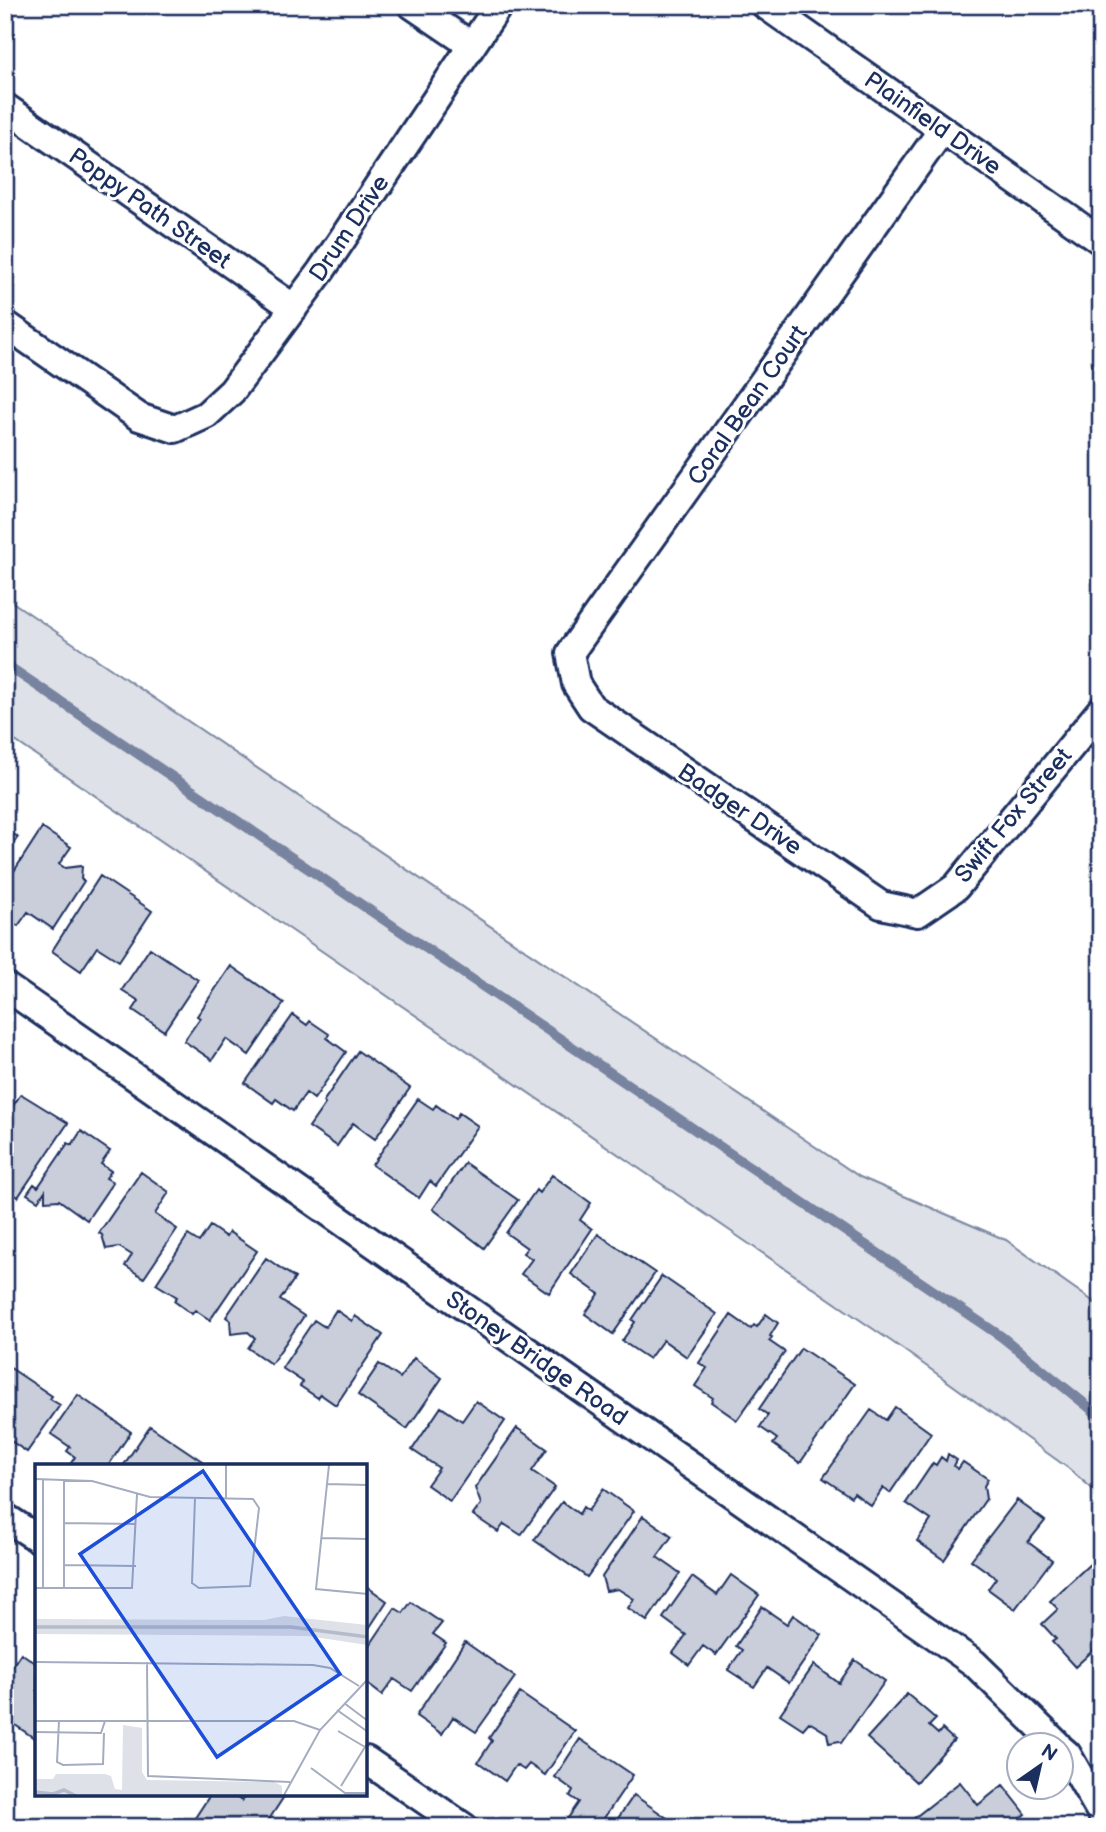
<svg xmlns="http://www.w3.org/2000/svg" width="1106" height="1832" font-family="'Balsamiq Sans',sans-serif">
<rect width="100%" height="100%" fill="#fff"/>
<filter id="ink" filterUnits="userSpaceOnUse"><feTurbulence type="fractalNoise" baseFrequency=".0143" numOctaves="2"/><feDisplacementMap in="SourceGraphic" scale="14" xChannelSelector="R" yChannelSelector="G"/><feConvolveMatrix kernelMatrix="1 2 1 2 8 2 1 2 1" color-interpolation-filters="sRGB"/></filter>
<g filter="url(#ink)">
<path fill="#dee1e7" stroke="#7c88a2" stroke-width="2" d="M5 597 860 1177 1006 1240 1101 1307V1496L1068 1468 901 1348 5 734Z"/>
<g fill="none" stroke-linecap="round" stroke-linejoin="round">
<path stroke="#77839f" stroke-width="10" d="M5 664 1002 1337 1101 1417"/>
</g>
<path fill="#caceda" stroke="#1b2f5e" stroke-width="2" d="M42 828 71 847 59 864 65 868 82 866 81 879 84 881 53 929 28 912 18 926 5 918V885Z
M5 829 18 837 5 855Z
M100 876 152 911 119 961 97 947 81 971 52 951Z
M150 948 198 980 164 1031 133 1010 139 1001 122 990Z
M231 966 284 1003 249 1055 226 1039 212 1060 184 1041 200 1018 197 1016Z
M293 1015 307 1025 310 1021 329 1034 327 1038 346 1052 314 1099 306 1093 293 1111 276 1099 273 1103 245 1083Z
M358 1051 410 1088 375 1139 353 1123 337 1146 309 1127 325 1104 323 1102Z
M21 1094 68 1123 18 1197 5 1188V1111L8 1113Z
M418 1099 433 1109 436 1105 455 1119 459 1113 478 1126 436 1186 430 1181 419 1198 372 1165Z
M81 1131 110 1151 101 1164 111 1171 106 1178 113 1182 87 1220 59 1200 45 1201V1191L38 1201 27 1194 34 1184 38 1187 68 1143 72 1145Z
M465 1163 518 1200 484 1248 433 1209Z
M141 1172 169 1192 155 1214 177 1229 144 1278 125 1266 132 1255 119 1247 106 1249 102 1235 99 1233Z
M552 1175 591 1203 580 1220 592 1229 549 1293 521 1274 532 1259 523 1253 527 1248 506 1233 536 1190 539 1193Z
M210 1226 226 1237 229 1232 257 1251 210 1320 195 1310 192 1314 174 1301 177 1297 156 1284 188 1235 199 1242Z
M598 1234 655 1273 613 1334 585 1314 599 1294 571 1274Z
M266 1258 295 1278 280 1300 304 1316 271 1364 248 1348 255 1338 248 1332 231 1334 230 1320 226 1317Z
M662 1276 717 1314 687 1357 663 1340 649 1359 622 1341 635 1322 632 1320Z
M336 1310 352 1321 355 1316 383 1335 336 1405 320 1394 318 1398 300 1386 303 1382 282 1368 314 1320 325 1327Z
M766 1314 778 1323 770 1336 772 1337 769 1341 785 1352 737 1420 711 1402 713 1398 695 1386 707 1368 699 1363 731 1315 751 1329 754 1325 757 1327Z
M801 1348 855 1384 800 1463 773 1444 777 1439 760 1427 768 1415 759 1409Z
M414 1358 442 1378 407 1429 358 1395 379 1364 400 1378Z
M6 1365 52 1396 50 1399 60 1405 27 1452 5 1437Z
M78 1395 131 1432 108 1466H69L75 1457 67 1451 70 1447 51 1434Z
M476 1401 505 1421 450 1501 427 1485 439 1468 412 1450 441 1407 462 1421Z
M895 1407 931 1433 890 1493 883 1488 871 1506 854 1493 851 1497 823 1478 871 1410 886 1420Z
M150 1426 202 1461 199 1466H123Z
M517 1428 547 1449 532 1471 555 1487 521 1535 504 1524 498 1532 473 1515 481 1504 475 1488Z
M948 1454 957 1460 954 1466 958 1469 963 1462 988 1479 984 1486 986 1499 944 1560 917 1541 931 1520 906 1503 933 1463 936 1465 941 1457 946 1461Z
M603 1489 634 1511 587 1577 534 1540 562 1502 579 1514 583 1507 588 1511Z
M1017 1500 1045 1521 1028 1542 1052 1560 1015 1609 988 1589 996 1578 971 1560Z
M643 1516 672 1536 657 1557 680 1573 647 1621 628 1608 634 1599 618 1589 606 1591 602 1577Z
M1092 1562 1101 1572V1643L1075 1667 1052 1642 1056 1639 1042 1624 1058 1609 1050 1601Z
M731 1575 759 1595 716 1655 703 1646 689 1665 673 1653 686 1635 663 1618 692 1577 717 1595Z
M366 1586 387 1601 366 1633Z
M411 1602 442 1623 433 1634 446 1643 412 1691 394 1679 382 1695 366 1683V1651L395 1608 403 1613Z
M762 1607 787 1624 793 1615 822 1635 789 1683 767 1668 754 1687 728 1670 742 1650 736 1646Z
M465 1642 515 1677 476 1732 453 1717 442 1734 416 1716Z
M21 1653 37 1664V1740L5 1718V1677Z
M855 1660 885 1681 841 1743 839 1741 829 1743 827 1733 809 1722 803 1729 780 1714 814 1665 839 1683Z
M520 1693 575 1731 545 1775 529 1764 524 1770 516 1765 505 1781 478 1762 492 1741 489 1738Z
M907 1694 936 1719 929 1726 938 1734 942 1729 954 1740 916 1782 867 1738Z
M580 1739 633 1775 598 1827H574L566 1821 579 1802 570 1796 573 1790 555 1777Z
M960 1782 978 1805 1003 1785 1026 1814 1010 1827H909L915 1822 913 1819Z
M210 1795H233L242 1801 246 1795H285L264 1827H189Z
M634 1795 680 1827H612Z"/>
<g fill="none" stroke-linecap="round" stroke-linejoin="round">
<g stroke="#1b2f5e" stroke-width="32">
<path id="street" d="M412 5 471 45
M765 5 1101 241
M5 107 294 308
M942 130 570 653 576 684 591 707 881 905 918 913 956 887 1101 710
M5 324 139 417 175 429 206 415 232 391 321 271 499 5
M5 986 974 1663 1057 1744
M5 1517 37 1538
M1060 1748 1067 1754 1101 1813
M366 1760 464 1827"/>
</g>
<use href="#street" stroke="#fff" stroke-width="26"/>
</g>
</g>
<g text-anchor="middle" stroke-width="6" stroke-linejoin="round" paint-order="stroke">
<g font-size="24" fill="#1b2f5e" stroke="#fff">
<text transform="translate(933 123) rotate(35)" y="8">Plainfield Drive</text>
<text transform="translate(150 208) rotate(35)" y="8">Poppy Path Street</text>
<text transform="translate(349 228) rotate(-56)" y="8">Drum Drive</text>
<text transform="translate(747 405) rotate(-55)" y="8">Coral Bean Court</text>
<text transform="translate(740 809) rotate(34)" y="8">Badger Drive</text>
<text transform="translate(1013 815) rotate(-50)" y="8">Swift Fox Street</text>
<text transform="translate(537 1358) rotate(35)" y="8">Stoney Bridge Road</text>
</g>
</g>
<g transform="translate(35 1464)">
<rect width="332" height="332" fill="#fff"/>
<path d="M249 152 332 161V181L273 172 0 170V155L229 156ZM88 261 107 264V308L112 316 239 318 247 322V332H0V315H18L21 310H70L76 312 80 325 87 326Z" fill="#dee1e7"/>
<path fill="none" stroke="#b5bbca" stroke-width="3.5" d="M0 163H256L333 173M0 328 18 330 29 326 41 332"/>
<path fill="none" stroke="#a4acbf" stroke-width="2" d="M294 1 281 125 333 130M0 15 57 17 115 33 218 35 224 44 215 122 164 124 157 119 160 34M29 16V125M292 20 333 21M191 34V1M29 59 101 60M287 74 333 75M29 101 101 102M0 124H97L102 30M8 124V15M0 198 278 201 295 204 324 222M112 198 113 312 255 318M309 239 333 257M302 246 333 268M0 257H259L285 266M24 257 22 298 28 301 68 300 69 269M303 267 330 283M0 268 66 269 70 257M276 304 310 329H333M306 322 333 278M249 331 285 266 333 215"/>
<path fill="#1d4ed8" fill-opacity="0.15" stroke="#1d4ed8" stroke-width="3.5" d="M168 7 305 210 182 293 45 90Z"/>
<rect width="332" height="332" fill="none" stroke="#1b2f5e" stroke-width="3.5"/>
</g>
<rect width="1106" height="1832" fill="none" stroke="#fff" stroke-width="28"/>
<rect x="14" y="14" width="1078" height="1804" fill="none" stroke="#1b2f5e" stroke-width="2.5" filter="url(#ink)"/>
<g transform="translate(1040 1766) rotate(34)"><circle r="33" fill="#ffffff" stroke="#a4acbf" stroke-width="2"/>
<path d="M0-5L12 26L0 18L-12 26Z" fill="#1b2f5e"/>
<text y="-10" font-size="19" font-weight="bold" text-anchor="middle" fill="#1b2f5e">N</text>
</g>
</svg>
